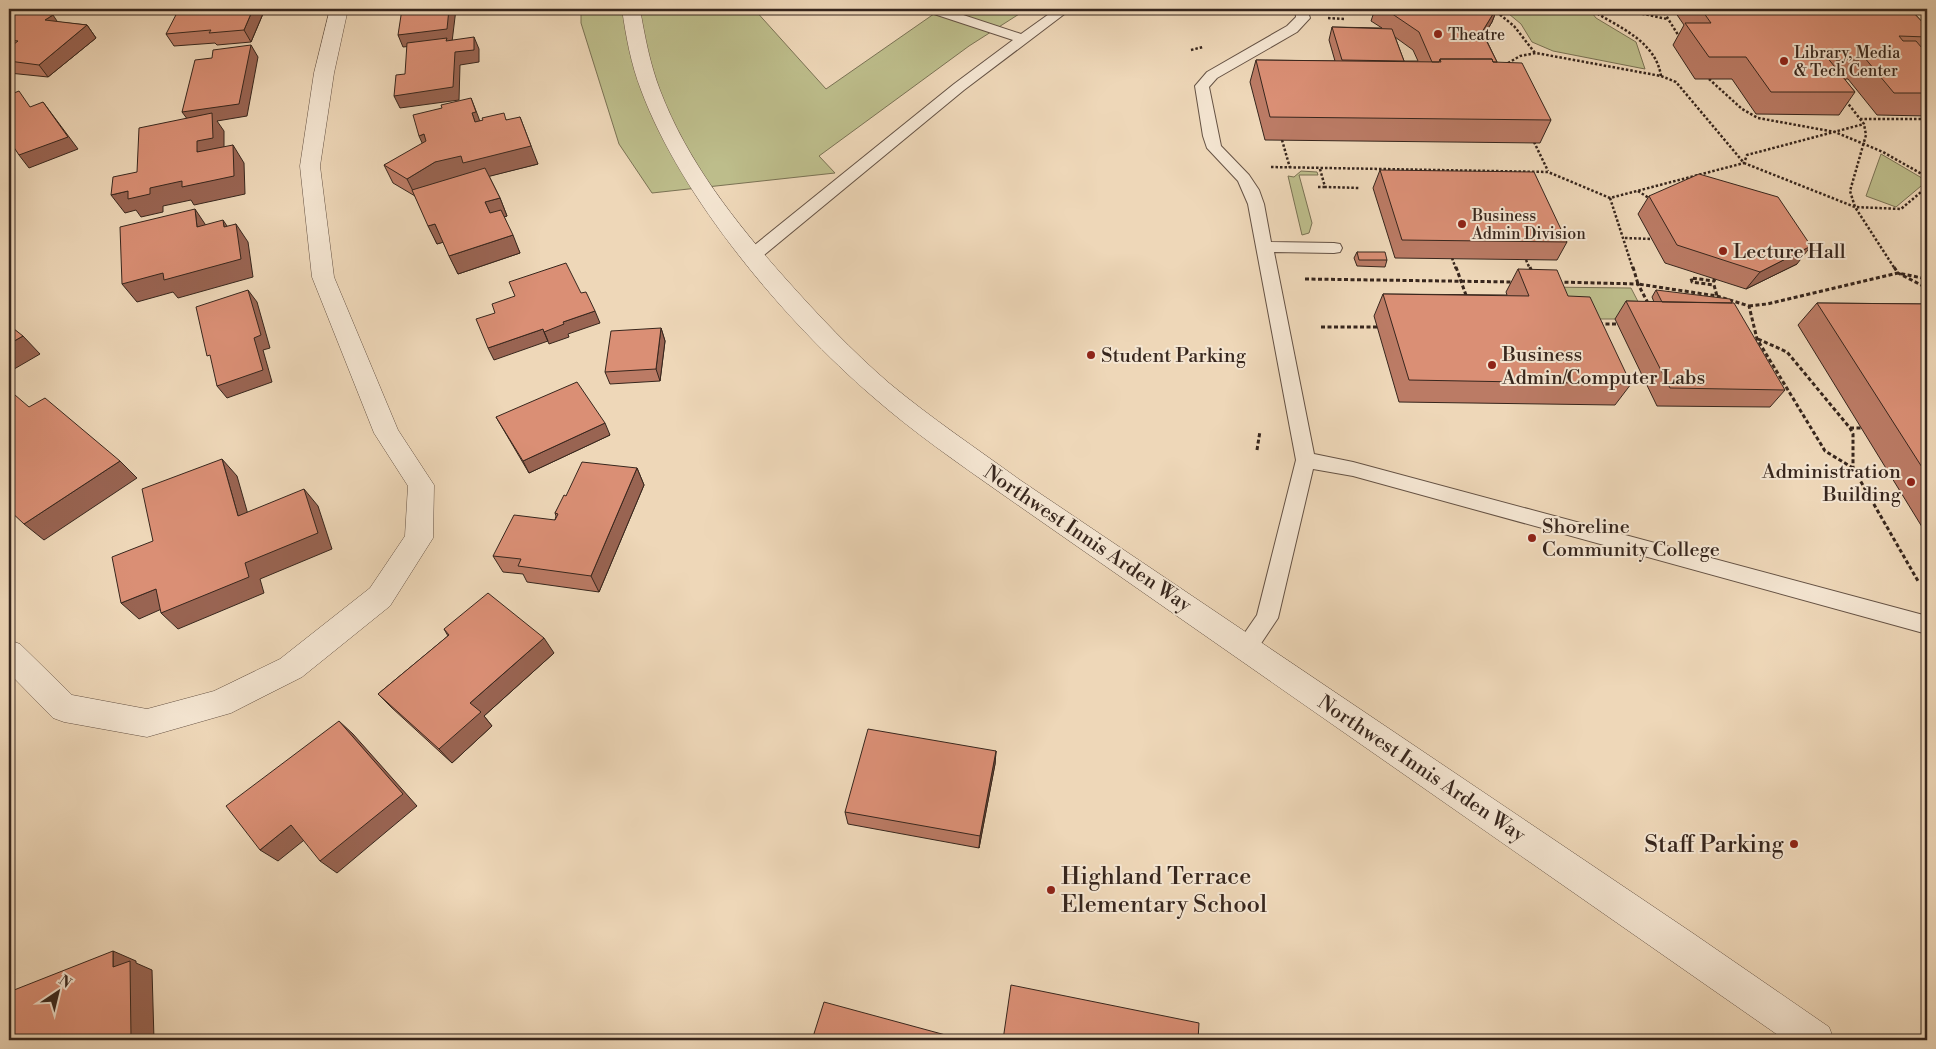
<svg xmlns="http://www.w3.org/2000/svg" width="1936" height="1049" font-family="'Libre Bodoni',serif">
<rect width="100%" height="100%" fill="#eed7b8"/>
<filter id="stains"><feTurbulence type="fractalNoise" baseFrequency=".004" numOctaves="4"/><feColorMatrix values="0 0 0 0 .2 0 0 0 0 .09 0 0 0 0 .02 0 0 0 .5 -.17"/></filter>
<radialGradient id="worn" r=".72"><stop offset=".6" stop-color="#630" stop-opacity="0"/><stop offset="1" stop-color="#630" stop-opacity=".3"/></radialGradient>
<path fill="#bdbd8b" stroke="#7a7254" d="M581 9H754L826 89 941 9H1027L969 46 819 156 835 173 652 193 619 144 581 23Z
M1503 9H1589L1596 18 1636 42 1645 69 1553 51 1532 42 1521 24Z
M1881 154 1927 181 1896 207 1866 196Z
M1301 171 1317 172 1318 175H1299L1312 223 1309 233 1302 235 1288 176 1294 177Z
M1541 287 1631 288 1647 319H1555Z"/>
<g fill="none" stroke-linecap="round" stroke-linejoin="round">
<g stroke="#655244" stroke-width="2">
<path id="service" d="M927 9H945L1021 34 1056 9H1071L964 90 758 260 752 261 746 260 744 256 746 252 954 84 1013 40 928 12Z
M1295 9H1307L1310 18 1297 32 1217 78 1209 87 1221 146 1249 175 1259 190 1264 204 1271 242 1334 243 1340 244 1342 248 1340 252 1334 253 1274 252 1314 454 1353 462 1927 616V634L1353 476 1313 469 1278 618 1254 654 1246 656 1238 654 1235 647 1257 615 1296 460 1248 204 1238 181 1207 148 1203 136 1195 86 1207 72 1287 26 1296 17Z"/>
</g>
<g stroke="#655244" stroke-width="1">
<path id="minor" d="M330 9H348L334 73 320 166 334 277 398 430 434 485 433 538 390 606 302 677 231 713 147 737 64 722 53 718 9 673V640L20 644 72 695 147 709 214 691 280 659 370 588 405 536 408 486 374 433 312 277 300 166 314 73Z"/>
</g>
<g stroke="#655244" stroke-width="1">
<path id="tertiary" d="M622 9H640C645 37 650 64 660 90 687 161 735 222 785 278 818 315 852 351 889 383 931 418 976 448 1020 480L1694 934 1829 1027 1834 1040H1785L1002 494C958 463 913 432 872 396 785 321 681 198 641 90 631 64 626 37 622 9Z"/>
</g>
<path stroke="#37261d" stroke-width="2.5" stroke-dasharray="2.5 2" stroke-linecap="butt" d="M1493 9 1514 26 1535 53
M1597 9 1598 14C1623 29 1656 43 1661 76
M1620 9 1667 19
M1662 9 1680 38
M1328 18 1345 19
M1191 50 1203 47
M1508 63 1520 56 1536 53 1661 76 1676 82 1744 163 1855 207 1901 209 1927 187
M1709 79 1742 109 1758 118 1835 132 1883 152 1927 177
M1846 101 1864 124 1866 135 1850 191 1855 207 1895 269
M1860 119H1927
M1282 140 1290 168
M1534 142 1548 171
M1271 167 1548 172 1610 198 1744 163 1747 155 1864 124
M1320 169 1325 187 1360 188
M1318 187H1325
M1638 191 1652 200
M1610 198 1633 269
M1625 238 1651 239
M1452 258 1456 269
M1526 260 1530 269"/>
<path stroke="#37261d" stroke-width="3" stroke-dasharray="4 2.5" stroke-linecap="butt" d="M1456 267 1467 298
M1530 267 1532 272
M1633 267 1638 284 1717 296 1749 306 1757 339 1825 451 1853 468 1918 581
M1894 267 1898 273 1927 288
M1305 279 1514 282
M1715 279 1714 281 1691 278 1692 282 1714 285 1717 296
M1558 282 1638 284 1649 305
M1749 306 1767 304 1898 273 1927 279
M1599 324H1617
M1321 327H1377
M1758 339 1787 352 1850 428 1853 434V468
M1850 428H1861
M1257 450 1260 431"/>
<use href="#service" fill="#f4e5d1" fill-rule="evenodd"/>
<use href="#minor" fill="#f4e5d1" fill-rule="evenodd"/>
<use href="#tertiary" fill="#f4e5d1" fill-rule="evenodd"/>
</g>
<path fill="#bb7b65" stroke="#37261d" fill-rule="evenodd" d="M265 9 251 42 217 45 215 43 174 46 166 34Z
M1375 9H1497L1492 22 1484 35 1497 62 1551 120 1540 143 1265 140 1250 82 1256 60 1335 61 1329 40 1332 27 1382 28 1371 21ZM1395 37 1413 50 1418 61H1404Z
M1673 9H1910L1927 27V116L1877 115 1848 79H1846L1845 80 1855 92 1839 115 1756 114 1732 79H1695L1673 45 1684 25Z
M9 17 87 25 96 38 48 77 9 73Z
M507 120 538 164 489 176 500 198 507 216 504 217 520 253 458 274 443 242 437 244 415 196 393 183 384 165 480 121Z
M1380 170 1567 242 1557 260 1395 258 1373 188Z
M1649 196 1797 264 1746 289 1665 263 1638 214Z
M1357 252 1387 260 1385 267 1357 266 1354 258Z
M1518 269 1568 296 1631 384 1615 405 1399 402 1374 316 1383 294 1507 295 1506 292Z
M1656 290 1785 390 1770 407 1657 406 1615 319 1626 301 1654 302 1652 297Z
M1817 303 1927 304V535L1798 325Z
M661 328 665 341 660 381 610 384 605 372Z
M496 417 610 435 529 473Z
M637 468 644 485 599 592 527 582 523 574 503 572 493 556 555 520 556 516 555 513 566 496Z
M444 629 554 653 484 716 492 726 452 763 392 708 378 694 448 636Z
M996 751 995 764 979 848 848 824 845 812Z"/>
<path fill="#996452" stroke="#37261d" d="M253 9H265L251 42 244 30Z
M449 9H456L452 42 403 47 398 35Z
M1496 9H1497L1492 22 1475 50 1482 32Z
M53 15 61 27 45 20Z
M87 25 96 38 48 77 39 65Z
M474 37 479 49V62L460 65 459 100 400 108 394 96 455 52Z
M251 45 258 57 247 116 217 121 224 131V156L197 152 191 124 182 112Z
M471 98 478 116 483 130 475 122 472 113Z
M43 102 78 149 29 168 19 155Z
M520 117 538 164 471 181 416 197 407 179 435 162Z
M424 134 433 152 427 154 419 136Z
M9 139 16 148 9 150Z
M233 145 244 163 245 194 194 205 191 200 163 206V212L141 217 136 210 125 213 111 195 128 191 150 188Z
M500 198 507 216 493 220 485 202Z
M195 209 207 227H197Z
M223 220 235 238 224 227Z
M236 224 248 242 253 277 178 298 173 292 137 302 122 284Z
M435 224 444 242 437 244 428 226Z
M513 235 520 253 458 274 449 256Z
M1811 246 1797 264 1746 289 1760 272Z
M248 290 257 302 270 348 263 350 272 382 227 398 217 386 254 338Z
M595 311 600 323 568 334 569 337 549 344 544 332 563 322Z
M661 328 665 341 660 381 656 369Z
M543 329 548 341 494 360 488 348Z
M23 336 40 354 9 372V344Z
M605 423 610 435 529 473 523 461Z
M222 459 237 476 253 532 238 516Z
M120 461 137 478 44 540 24 524Z
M637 468 644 485 599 592 591 576Z
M304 489 318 506 332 549 260 579 264 593 178 629 161 613 245 563Z
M156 589 173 604 139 619 121 603Z
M544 638 554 653 484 716 492 726 452 763 439 749 470 703Z
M339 721 353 734 417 806 337 873 320 861Z
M996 751 995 764 979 848 980 836Z
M291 825 308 837 278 861 260 850Z
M113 951 136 961V963L152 970 154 1040H123L113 967Z"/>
<path fill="#da8f75" stroke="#37261d" d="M179 9H253L244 30 209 33 211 30 166 34Z
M402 9H449L447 29 398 35Z
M1385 9H1496L1482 32 1497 62H1493L1492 59H1440L1439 62H1432L1419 32Z
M1701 9H1910L1927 27V37L1899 36 1903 41H1916L1922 48H1927V93H1894L1864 57H1856L1859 60H1836L1833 56H1826L1855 92H1771L1746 57H1709L1685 23H1711Z
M17 11 53 15 45 20 87 25 39 65 9 61V48L18 41 9 40V17Z
M1332 27 1392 29 1404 61 1342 60Z
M474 37V50L455 52 453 87 394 96 396 75 405 74 407 43 447 38 446 41Z
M251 45 239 104 182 112 195 60 212 58 213 50Z
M1440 59H1492L1493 62 1522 63 1551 120 1270 117 1256 60 1441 62Z
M19 91 30 107 43 102 68 137 19 155 9 140V95Z
M471 98 476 112 472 113 475 122 483 120 482 118 504 113 506 120 520 117 531 146 463 163 461 156 435 162 407 179 384 165 426 141 424 134 419 136 413 115 442 108 441 105Z
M212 113 213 138 197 141V152L233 145 234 176 182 187V181L150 188V194L128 199V191L111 195 113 177 137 172 139 128Z
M485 168 500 198 485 202 490 213 501 210 513 235 449 256 435 224 428 226 412 190Z
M1380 170 1534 172 1567 242 1402 240Z
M1699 174 1778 197 1811 246 1760 272 1677 245 1649 196Z
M195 209 197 227 223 220 224 227 236 224 241 259 164 280 163 273 122 284 120 227Z
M1357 252H1385L1387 260H1359Z
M566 263 581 293 586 292 595 311 563 322 564 324 544 332 543 329 488 348 476 319 495 313 492 304 515 296 509 282Z
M1518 269 1557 270 1568 296 1590 297 1631 384 1409 380 1383 294 1529 296Z
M248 290 261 335 254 338 263 370 217 386 210 355 207 356 196 307Z
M1656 290 1730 299 1732 303 1662 302Z
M1626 301 1734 303 1785 390 1670 388Z
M1817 303 1927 304V475Z
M9 325 23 336 9 344Z
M661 328 656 369 605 372 611 331Z
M577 382 605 423 523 461 496 417Z
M15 395 29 407 45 398 120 461 24 524 9 510V399Z
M222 459 238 516 304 489 318 533 245 563 249 577 161 613 156 589 121 603 112 557 153 541 142 489Z
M582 462 637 468 591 576 518 566 521 559 493 556 514 515 555 520 558 514 555 513 564 495 566 496Z
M488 593 544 638 470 703 481 712 439 749 378 694 449 635 444 629Z
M339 721 403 794 320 861 291 825 260 850 226 806Z
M868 729 996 751 980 836 845 812Z
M113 951V967L130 961 131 1037 123 1040H9V992Z
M1011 985 1199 1023 1198 1040H1003Z
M824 1002 964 1040H812Z"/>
<g fill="#8f2418" stroke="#f4e5d1" stroke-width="2">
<circle cx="1438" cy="34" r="5"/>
<circle cx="1784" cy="61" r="5"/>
<circle cx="1462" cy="224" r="5"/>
<circle cx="1723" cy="251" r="5"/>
<circle cx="1091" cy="355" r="5"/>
<circle cx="1492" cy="365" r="5"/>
<circle cx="1911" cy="482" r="5"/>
<circle cx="1532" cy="538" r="5"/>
<circle cx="1794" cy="844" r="5"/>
<circle cx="1051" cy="890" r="5"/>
</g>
<g text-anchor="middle" stroke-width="4" stroke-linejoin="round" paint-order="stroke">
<g font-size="16" fill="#37261d" stroke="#f4e5d1" text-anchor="start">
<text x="1448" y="40">Theatre</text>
<text x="1794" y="58">Library, Media<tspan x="1794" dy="18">&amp; Tech Center</tspan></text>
<text x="1472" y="221">Business<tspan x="1472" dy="18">Admin Division</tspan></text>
</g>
<g font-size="20" fill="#37261d" stroke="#f4e5d1" text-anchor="start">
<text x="1733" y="258">Lecture Hall</text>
<text x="1502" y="361">Business<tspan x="1502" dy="23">Admin/Computer Labs</tspan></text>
<text x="1101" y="362">Student Parking</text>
<text x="1901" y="478" text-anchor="end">Administration<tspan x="1901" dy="23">Building</tspan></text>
<text x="1542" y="533">Shoreline<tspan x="1542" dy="23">Community College</tspan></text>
</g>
<g font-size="20" fill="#37261d" stroke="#f4e5d1">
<text transform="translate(1088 538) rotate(34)" y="7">Northwest Innis Arden Way</text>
<text transform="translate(1422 768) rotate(34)" y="7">Northwest Innis Arden Way</text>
</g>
<g font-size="24" fill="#37261d" stroke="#f4e5d1" text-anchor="end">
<text x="1784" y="852">Staff Parking</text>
<text x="1061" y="884" text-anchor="start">Highland Terrace<tspan x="1061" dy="28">Elementary School</tspan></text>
</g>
</g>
<rect width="1936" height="1049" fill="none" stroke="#eed7b8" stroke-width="30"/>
<rect x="10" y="10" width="1916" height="1029" fill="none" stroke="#37261d" stroke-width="2.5"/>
<rect x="15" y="15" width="1906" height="1019" fill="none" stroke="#37261d"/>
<g transform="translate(58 992) rotate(35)" stroke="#f4e5d1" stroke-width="4" paint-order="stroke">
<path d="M0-4L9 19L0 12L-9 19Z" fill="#37261d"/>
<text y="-8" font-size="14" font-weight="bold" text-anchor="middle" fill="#37261d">N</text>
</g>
<rect width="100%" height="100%" filter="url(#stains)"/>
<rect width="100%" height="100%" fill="url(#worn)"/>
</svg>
